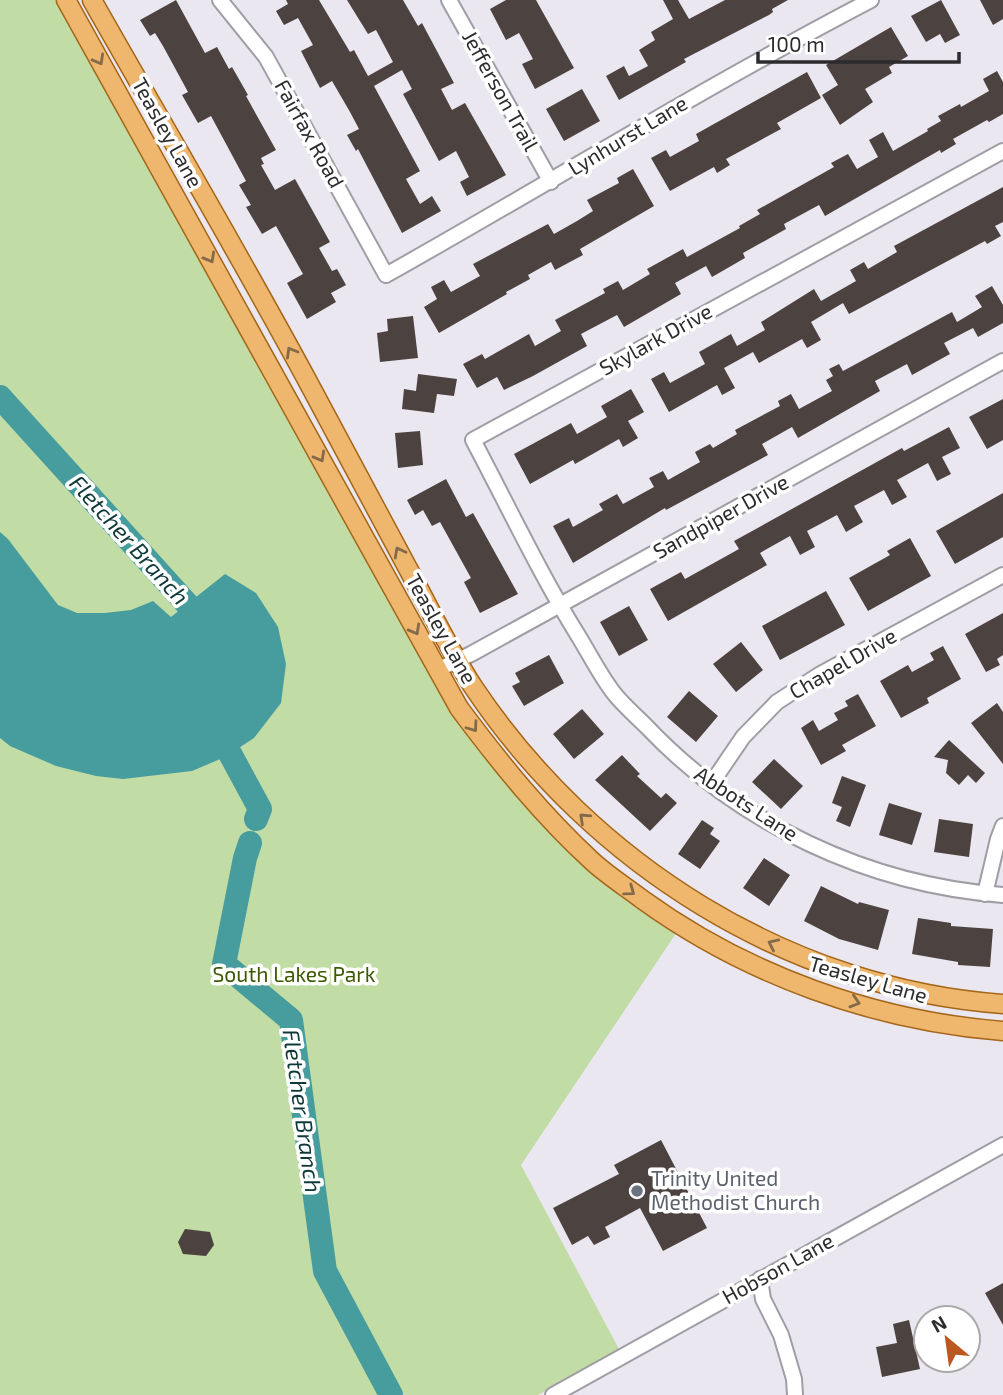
<svg xmlns="http://www.w3.org/2000/svg" width="1003" height="1395" font-family="'Exo 2',sans-serif">
<rect width="100%" height="100%" fill="#ebe7f0"/>
<path fill="#c1dca5" d="M0 0H65L437 670 593 862 681 926 521 1165 620 1351 538 1395H0Z"/>
<path fill="#479d9e" d="M0 532 8 539 58 605 77 613H105L131 610 153 601 171 617 225 574 256 593 278 627 286 664 281 703 254 738 225 757 192 771 123 779 96 776 56 766 10 746 0 738Z"/>
<g fill="none" stroke-linecap="round" stroke-linejoin="round">
<path stroke="#479d9e" stroke-width="24" d="M0 397 197 615 201 632
M221 722 227 748 260 809 256 819
M250 843 245 858 224 964 291 1020 325 1271 391 1395"/>
</g>
<path fill="#4c4341" d="M176 0 205 53 217 47 229 69 232 67 248 95 246 96 276 150 261 158 264 164 261 165 275 190 295 179 330 242 319 248 332 271 337 269 346 285 331 293 336 302 307 319 287 283 303 274 276 226 262 234 246 207 251 205 239 185 246 181 211 116 198 123 182 95 188 92 163 46 155 33 150 36 140 20Z
M286 0H319L350 52 354 50 368 76 393 62 376 30 368 34 347 0H403L418 26 422 23 454 83 441 89 452 110 465 103 506 175 467 196 460 182 469 177 456 151 439 161 403 94 412 89 402 70 374 86 420 171 406 179 420 204 432 196 441 211 402 233 358 149 356 151 347 135 359 129 350 112 332 81 320 88 301 51 313 45 298 18 284 25 276 11 288 4Z
M506 0H536L574 68 535 89 522 64 533 59 519 33 506 40 490 9Z
M663 0H678L689 19 725 0H788L772 9 773 12 769 15 684 59 686 62 619 100 606 76 624 66 629 76 648 66 639 50 655 40 651 32 673 19Z
M941 0 960 35 945 43 940 34 926 42 911 16Z
M980 0H1003V19L993 25Z
M891 27 908 56 889 67 892 73 865 89 873 102 840 125 822 95 838 85 826 65Z
M997 71 1003 82V114L989 122 987 120 953 139 956 144 941 153 940 150 825 216 819 205 784 224 786 229 743 253 745 258 712 277 706 266 675 283 681 294 624 327 617 315 581 334 587 346 533 376 504 390 497 377 477 388 463 364 482 354 485 359 529 334 535 346 561 331 555 320 605 293 603 289 618 281 623 290 650 274 647 269 683 249 687 257 740 228 739 226 760 214 757 210 834 167 831 163 848 154 857 169 878 157 869 140 883 132 893 151 928 131 927 129 941 121 938 116 960 104 961 107 989 91 983 79Z
M807 72 821 98 777 123 781 129 726 159 730 165 717 173 714 167 670 191 651 158 666 150 670 157 699 141 696 134Z
M582 89 600 121 564 141 546 109Z
M633 169 654 206 580 249 583 255 555 270 551 262 528 275 530 279 506 292 507 294 439 333 424 307 437 299 431 287 444 280 451 292 480 276 473 264 548 224 554 234 577 221 593 211 587 200 619 183 617 178Z
M1003 187V222L995 226 1001 236 987 244 985 241 849 314 843 303 811 322 821 340 807 348 802 339 759 363 753 352 724 368 735 388 722 395 717 385 669 412 651 379 664 372 670 383 705 364 699 352 731 334 737 346 765 330 761 322 814 289 821 301 856 281 850 270 864 262 868 269 897 252 894 246Z
M992 286 1003 305V323L978 337 973 328 944 343 950 354 912 375 907 364 875 381 880 391 798 438 792 427 762 444 768 455 666 510 665 508 573 563 553 526 569 518 573 527 603 510 599 504 617 494 623 504 654 487 649 478 663 471 668 480 700 462 695 452 710 444 713 448 737 434 735 430 780 406 778 401 791 394 799 409 832 391 826 380 833 376 829 369 839 364 843 371 952 312 957 322 982 307 975 296Z
M413 316 418 358 380 362 377 333 388 331 387 319Z
M418 374 457 379 454 396 437 394 434 413 402 409 404 389 416 391Z
M631 389 644 412 628 421 638 438 623 447 619 439 575 464 573 460 530 484 514 454 571 423 577 434 607 417 601 406Z
M1003 399V440L987 449 969 417Z
M949 427 960 448 942 457 951 474 937 481 928 463 897 480 907 497 892 505 884 490 854 506 863 522 846 532 837 515 807 531 815 547 800 555 790 536 760 553 767 565 668 621 650 589 681 572 685 579 739 549 734 541 902 448 904 451Z
M420 431 423 465 398 468 395 433Z
M446 479 466 517 473 513 518 594 480 613 464 582 471 578 440 522 432 526 423 510 415 515 407 500Z
M1003 493V537L955 564 936 531Z
M910 538 931 576 868 611 849 578 890 555 887 551Z
M826 591 845 625 780 660 762 626Z
M629 606 648 640 619 656 600 622Z
M1003 613V655L997 659 1000 665 986 672 965 634Z
M741 642 763 670 736 692 713 664Z
M943 646 961 679 927 698 929 703 901 718 880 681 908 665 912 672 934 660 930 653Z
M549 655 564 683 524 706 512 686 520 682 515 673Z
M689 691 718 716 696 742 667 717Z
M858 694 876 726 842 745 846 751 821 765 801 728 813 720 819 731 838 720 834 713 848 706 845 701Z
M997 703 1003 712V764L971 723Z
M582 709 604 734 574 759 553 734Z
M949 740 985 773 976 783 968 775 959 785 946 773 948 760 934 757Z
M622 755 640 774 637 776 661 798 666 793 677 803 650 831 595 780Z
M774 759 803 786 781 809 752 782Z
M842 776 866 785 850 827 836 821 842 807 832 803Z
M889 803 922 813 912 845 879 835Z
M939 819 973 824 969 857 934 852Z
M702 820 714 828 710 834 720 841 700 869 678 854Z
M764 858 790 875 769 906 743 888Z
M821 886 858 904 859 902 889 910 878 950 839 939 804 921Z
M918 918 951 923V926L993 929 990 967 958 965V962L912 954Z
M661 1140 707 1228 663 1251 640 1208 605 1227 610 1237 594 1245 588 1236 572 1245 553 1208 619 1174 614 1165Z
M185 1229 210 1232 214 1245 206 1256 183 1254 178 1242Z
M1003 1283V1325L985 1293Z
M909 1320 920 1369 882 1377 876 1347 897 1343 893 1324Z"/>
<g fill="none" stroke-linecap="round" stroke-linejoin="round">
<g stroke="#a09da5" stroke-width="18">
<path id="minor" d="M220 0 266 57 386 275C548 184 706 86 871 0
M449 0 551 182
M1003 151 473 440C508 506 540 574 579 637 590 655 600 675 613 692 622 704 635 715 646 726 739 824 868 885 1003 895
M437 670 471 654 1003 361
M711 784 743 737 777 702 819 675 1003 575
M985 894 998 839 1003 826
M760 1279 763 1299 781 1335 794 1379 795 1395
M553 1395 1003 1145"/>
</g>
<g stroke="#a46719" stroke-width="21">
<path id="major" d="M66 0 459 708C500 763 542 815 592 861 607 875 626 887 643 900 747 975 874 1021 1003 1031
M92 0C164 127 238 252 307 380 342 445 377 511 412 576 432 613 451 653 474 688 592 864 790 989 1003 1004"/>
</g>
<use href="#minor" stroke="#fff" stroke-width="14"/>
<use href="#major" stroke="#efb76e" stroke-width="18"/>
</g>
<defs><path id="oneway-chevron" d="M-2-3.5L2.5 0L-2 3.5" fill="none" stroke-width="1.6" stroke-linecap="round" stroke-linejoin="round" transform="scale(1.75)"/></defs>
<g stroke="#846a4b">
<use href="#oneway-chevron" transform="translate(99 60) rotate(61)"/>
<use href="#oneway-chevron" transform="translate(210 258) rotate(61)"/>
<use href="#oneway-chevron" transform="translate(291 352) rotate(-120)"/>
<use href="#oneway-chevron" transform="translate(320 457) rotate(61)"/>
<use href="#oneway-chevron" transform="translate(399 552) rotate(-118)"/>
<use href="#oneway-chevron" transform="translate(415 630) rotate(61)"/>
<use href="#oneway-chevron" transform="translate(473 727) rotate(54)"/>
<use href="#oneway-chevron" transform="translate(584 818) rotate(-137)"/>
<use href="#oneway-chevron" transform="translate(630 891) rotate(36)"/>
<use href="#oneway-chevron" transform="translate(773 944) rotate(-155)"/>
<use href="#oneway-chevron" transform="translate(855 1002) rotate(17)"/>
</g>
<circle fill="#6b7280" stroke="#fff" stroke-width="2.5" cx="637" cy="1191" r="7"/>
<g text-anchor="middle" stroke-width="7" stroke-linejoin="round" paint-order="stroke">
<g font-size="21" fill="#2c2b2e" stroke="#fff">
<text transform="translate(500 91) rotate(61)" y="7">Jefferson Trail</text>
<text transform="translate(167 133) rotate(61)" y="7">Teasley Lane</text>
<text transform="translate(309 134) rotate(61)" y="7">Fairfax Road</text>
<text transform="translate(628 136) rotate(-31)" y="7">Lynhurst Lane</text>
<text transform="translate(656 340) rotate(-29)" y="7">Skylark Drive</text>
<text transform="translate(721 517) rotate(-29)" y="7">Sandpiper Drive</text>
<text transform="translate(441 629) rotate(61)" y="7">Teasley Lane</text>
<text transform="translate(843 664) rotate(-30)" y="7">Chapel Drive</text>
<text transform="translate(746 804) rotate(33)" y="7">Abbots Lane</text>
<text transform="translate(868 980) rotate(16)" y="7">Teasley Lane</text>
<text transform="translate(778 1269) rotate(-29)" y="7">Hobson Lane</text>
</g>
<g font-size="21" fill="#3b5a02" stroke="#fff">
<text x="294" y="982">South Lakes Park</text>
</g>
<g font-size="21" fill="#5b616d" stroke="#fff" text-anchor="start">
<text x="651" y="1186">Trinity United<tspan x="651" dy="24">Methodist Church</tspan></text>
</g>
<g font-size="23" font-style="italic" fill="#0f3939" stroke="#fff">
<text transform="translate(129 540) rotate(48)" y="8">Fletcher Branch</text>
<text transform="translate(302 1111) rotate(82)" y="8">Fletcher Branch</text>
</g>
</g>
<g transform="translate(947 1339) rotate(331)"><circle r="33" fill="#ffffff" stroke="#abaaab" stroke-width="2"/>
<path d="M0-5L12 26L0 18L-12 26Z" fill="#bb581f"/>
<text y="-10" font-size="19" font-weight="bold" text-anchor="middle" fill="#2c2b2e">N</text>
</g>
<path d="M758 52v10h201v-10" fill="none" stroke="#2c2b2e" stroke-width="3.5"/>
<text x="768" y="52" font-size="21" fill="#2c2b2e" stroke="#ffffff" stroke-width="5" paint-order="stroke">100 m</text>
</svg>
